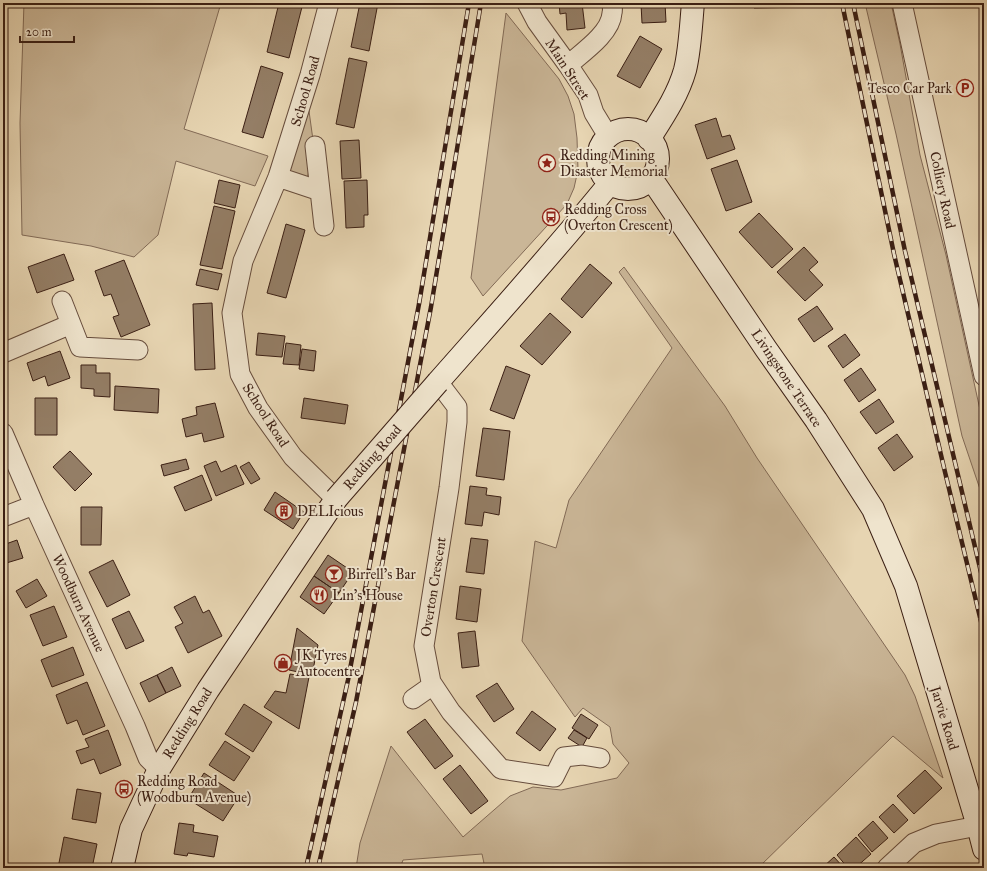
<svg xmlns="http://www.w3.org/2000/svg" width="987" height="871" font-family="'IM FELL Great Primer',serif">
<rect width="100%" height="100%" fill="#e7d5b2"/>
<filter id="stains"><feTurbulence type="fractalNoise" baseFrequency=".005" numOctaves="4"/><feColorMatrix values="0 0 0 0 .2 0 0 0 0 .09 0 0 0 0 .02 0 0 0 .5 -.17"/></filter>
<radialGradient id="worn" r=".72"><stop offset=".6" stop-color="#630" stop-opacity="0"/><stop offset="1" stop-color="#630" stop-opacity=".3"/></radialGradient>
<path fill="#cab697" stroke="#826a56" d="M24 3H221L184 129 268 156 255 186 176 161 158 235 134 257 91 246 22 235 20 123Z
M865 3H891L900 44 920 155 946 255 984 428V501L962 436 896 134Z
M506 13 559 79 568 96 574 114 577 138 578 170 574 188 567 204 483 296 471 278Z
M309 111 313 140 312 156 307 180 288 174V166Z
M624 267 725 406 757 458 905 675 915 696 943 778 893 736 758 868H485L482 854 403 860 400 868H356L360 843 391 746 463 837 510 796 533 787 561 790 617 778 629 763 613 744 610 727 583 708 575 717 522 641 535 541 556 548 569 500 672 348 619 272Z"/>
<path fill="#947e66" stroke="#3b1f14" d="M279 3H303L289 58 267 52Z
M360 3H378L369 51 351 47Z
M559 3H582L585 28 567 30 566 13 560 14Z
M640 3H665L666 22 642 23 641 4Z
M754 3H807V7L754 8Z
M640 36 662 49 640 88 617 76Z
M349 58 367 62 354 128 336 124Z
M261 66 283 73 263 138 242 132Z
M716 118 722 137 730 135 735 149 707 159 695 125Z
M359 140 361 178 342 179 340 141Z
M737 160 752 202 726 211 711 169Z
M219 180 240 185 235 208 214 203Z
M367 180 368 215H364V227L346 228 344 181Z
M214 206 235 211 222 269 200 265Z
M759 213 793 249 772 268 739 232Z
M286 224 305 230 286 298 267 293Z
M804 247 818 262 809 270 823 285 805 301 777 272Z
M64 254 74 280 37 293 28 267Z
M124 260 150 325 121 337 113 317 119 315 111 294 104 296 95 271Z
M590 264 612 283 582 318 561 299Z
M200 269 222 274 218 290 196 285Z
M212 303 215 369 195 370 193 304Z
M817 306 833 329 814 342 798 319Z
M550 313 571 332 542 365 520 346Z
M258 333 285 336 282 357 256 355Z
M845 334 860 355 843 368 828 346Z
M286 343 301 345 299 365 283 364Z
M302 349 316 351 314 371 299 369Z
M60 351 70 378 48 386 45 376 33 381 27 363Z
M81 365H96V373H110V397L94 396V389L81 388Z
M506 366 530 375 514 419 490 410Z
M861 368 876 390 859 402 844 380Z
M115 386 159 389 158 413 114 410Z
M35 398H57V435H35Z
M304 398 348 405 345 424 301 418Z
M879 399 894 422 876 434 860 412Z
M215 403 224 437 204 442 202 433 186 437 182 419 197 415 196 407Z
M483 428 510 431 504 480 476 476Z
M897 434 913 457 894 471 878 448Z
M70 451 92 474 75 491 53 467Z
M186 459 189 469 164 476 161 465Z
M216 461 221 472 236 465 244 484 216 496 204 466Z
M249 462 260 479 251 484 240 467Z
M202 475 212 500 185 511 174 487Z
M470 486 487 488 486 495 501 497 499 515 484 512 482 526 465 524Z
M275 492 304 512 293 529 264 510Z
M81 507H102L101 545H81Z
M471 538 488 540 484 574 466 572Z
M17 540 23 558 3 564V545Z
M328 555 353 572 339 593 314 576Z
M113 560 130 595 107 607 89 572Z
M314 576 339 593 324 614 300 597Z
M37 579 47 596 26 608 16 591Z
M460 586 481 589 477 622 456 619Z
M195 596 203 613 209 610 222 636 188 653 175 627 183 623 174 607Z
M54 606 67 637 43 646 30 615Z
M129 611 144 641 126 649 112 619Z
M297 628 318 645 312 675 289 670Z
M475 631 479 666 462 668 458 633Z
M73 647 84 675 52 687 41 660Z
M172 667 181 686 166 693 157 675Z
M290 674 309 677 299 729 264 707 275 691 286 693Z
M157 675 166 693 149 702 140 683Z
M87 682 105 726 83 735 77 720 67 724 56 695Z
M497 683 514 709 494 722 476 696Z
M244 704 272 722 253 752 225 734Z
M532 711 556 729 540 751 516 733Z
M581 714 598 725 589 739 572 728Z
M425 719 453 756 435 769 407 732Z
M108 730 121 765 100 774 94 759 81 764 76 751 89 747 85 739Z
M574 730 587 738 582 747 568 738Z
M225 741 250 757 234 781 209 765Z
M460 765 488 801 471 814 443 779Z
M925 770 942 788 914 814 897 796Z
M204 773 239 796 223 821 188 799Z
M77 789 101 793 96 823 72 819Z
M893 804 908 820 894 833 879 817Z
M873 821 888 838 872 852 858 835Z
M179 823 194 825 193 832 218 836 214 857 188 853 187 856 174 854Z
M64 837 97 844 92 868H58Z
M856 837 871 854 855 868H848L837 855Z
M834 857 844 868H822Z
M429 865H454V868H429Z"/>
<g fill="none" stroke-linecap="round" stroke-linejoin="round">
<g stroke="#664c3c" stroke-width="21">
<path id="street" d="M329 3 310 75 278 177 243 261 232 313 240 374 258 408 293 457 336 499
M527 3 537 22 568 65 588 95 594 113 608 136
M902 3 984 376
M568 65C583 52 611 33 612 13 613 10 612 6 612 3
M315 146 324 226
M278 177 320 191
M62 301 71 324
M3 353 71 324 80 347 138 350
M438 382 457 407V422L449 488 424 646 431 682 451 712 501 769 554 777 564 757 582 755 600 758
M3 433 34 505 135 726 148 758 159 769
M3 517 34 505
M413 699 433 685
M887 868 914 843 936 834 978 826"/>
</g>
<g stroke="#3b1f14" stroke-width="24">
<path id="secondary" d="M598 159a30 30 0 1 1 60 0a30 30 0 1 1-60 0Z
M649 139C663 117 678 95 685 70 690 50 691 24 693 3
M651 178 766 349 816 420 873 509 906 586 978 826 984 849
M438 382C496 316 555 251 610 183
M122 868 131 829 159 769 208 690 336 499"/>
</g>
<use href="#street" stroke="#efe4cd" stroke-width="19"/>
<use href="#secondary" stroke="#efe4cd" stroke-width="22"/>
<g stroke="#3b1f14" stroke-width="4.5">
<path id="rail" d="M842 3 894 254 945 472 984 634
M853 3 905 251 984 585
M306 868 348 680 419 304 469 3
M318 868 356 702 431 307 481 3"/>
</g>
<use href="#rail" stroke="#efe4cd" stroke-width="3" stroke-dasharray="9" stroke-linecap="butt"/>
<g stroke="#3b1f14" stroke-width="24" stroke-linecap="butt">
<path id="secondary-bridge" d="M336 499 438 382"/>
</g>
<use href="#secondary-bridge" stroke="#efe4cd" stroke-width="22"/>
</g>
<defs>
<g id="parking-ring" transform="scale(0.9)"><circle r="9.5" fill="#efe4cd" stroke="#8f2418" stroke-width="1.5"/><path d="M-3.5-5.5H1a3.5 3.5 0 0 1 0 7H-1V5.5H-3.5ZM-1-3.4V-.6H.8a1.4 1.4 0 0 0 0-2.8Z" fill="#8f2418"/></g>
<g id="sight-ring" transform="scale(0.9)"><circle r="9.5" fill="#efe4cd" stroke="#8f2418" stroke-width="1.5"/><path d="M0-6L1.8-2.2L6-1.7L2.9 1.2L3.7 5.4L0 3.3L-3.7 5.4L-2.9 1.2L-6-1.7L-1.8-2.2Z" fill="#8f2418"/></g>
<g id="bus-ring" transform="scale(0.9)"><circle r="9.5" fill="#efe4cd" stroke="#8f2418" stroke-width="1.5"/><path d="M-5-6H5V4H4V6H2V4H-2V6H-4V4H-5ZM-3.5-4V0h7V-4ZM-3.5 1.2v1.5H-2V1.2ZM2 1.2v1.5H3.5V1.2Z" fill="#8f2418"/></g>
<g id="building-ring" transform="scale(0.9)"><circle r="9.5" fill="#efe4cd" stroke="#8f2418" stroke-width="1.5"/><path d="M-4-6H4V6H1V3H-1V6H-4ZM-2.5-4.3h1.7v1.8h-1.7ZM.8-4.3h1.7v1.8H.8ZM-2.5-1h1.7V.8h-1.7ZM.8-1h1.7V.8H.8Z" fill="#8f2418"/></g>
<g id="bar-ring" transform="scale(0.9)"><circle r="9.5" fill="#efe4cd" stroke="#8f2418" stroke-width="1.5"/><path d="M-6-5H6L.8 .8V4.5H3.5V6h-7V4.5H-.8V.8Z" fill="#8f2418"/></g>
<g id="restaurant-ring" transform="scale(0.9)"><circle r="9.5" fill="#efe4cd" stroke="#8f2418" stroke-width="1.5"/><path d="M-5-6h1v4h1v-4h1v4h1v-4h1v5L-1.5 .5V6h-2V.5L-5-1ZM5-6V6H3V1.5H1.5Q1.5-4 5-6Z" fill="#8f2418"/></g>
<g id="shop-ring" transform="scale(0.9)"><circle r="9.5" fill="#efe4cd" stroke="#8f2418" stroke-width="1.5"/><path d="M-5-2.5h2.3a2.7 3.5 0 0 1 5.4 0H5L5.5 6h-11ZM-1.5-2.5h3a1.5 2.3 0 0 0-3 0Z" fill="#8f2418"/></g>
</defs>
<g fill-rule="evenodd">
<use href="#parking-ring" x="965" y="88"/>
<use href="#sight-ring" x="547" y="163"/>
<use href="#bus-ring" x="551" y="217"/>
<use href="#building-ring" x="284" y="511"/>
<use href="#bar-ring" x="334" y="574"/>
<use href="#restaurant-ring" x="319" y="595"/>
<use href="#shop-ring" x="283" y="663"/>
<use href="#bus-ring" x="124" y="789"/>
</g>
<g text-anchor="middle" stroke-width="4" stroke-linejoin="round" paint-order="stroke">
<g font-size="14" fill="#3b1f14" stroke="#efe4cd">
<text transform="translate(568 69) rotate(57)" y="5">Main Street</text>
<text transform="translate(305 91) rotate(-74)" y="5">School Road</text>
<text transform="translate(943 190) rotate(78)" y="5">Colliery Road</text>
<text transform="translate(787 378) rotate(56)" y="5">Livingstone Terrace</text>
<text transform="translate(266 415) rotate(57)" y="5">School Road</text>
<text transform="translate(372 457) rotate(-49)" y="5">Redding Road</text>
<text transform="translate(433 587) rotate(-81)" y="5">Overton Crescent</text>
<text transform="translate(79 603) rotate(65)" y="5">Woodburn Avenue</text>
<text transform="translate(945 718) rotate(73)" y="5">Jarvie Road</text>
<text transform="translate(187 723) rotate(-58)" y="5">Redding Road</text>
</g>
<g font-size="14" fill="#3b1f14" stroke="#efe4cd" text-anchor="start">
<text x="952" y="93" text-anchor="end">Tesco Car Park</text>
<text x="560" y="160">Redding Mining<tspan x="560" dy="16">Disaster Memorial</tspan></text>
<text x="564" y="214">Redding Cross<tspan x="564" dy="16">(Overton Crescent)</tspan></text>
<text x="297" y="516">DELIcious</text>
<text x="347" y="579">Birrell's Bar</text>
<text x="332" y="600">Lin's House</text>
<text x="296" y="660">JK Tyres<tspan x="296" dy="16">Autocentre</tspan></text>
<text x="137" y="786">Redding Road<tspan x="137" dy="16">(Woodburn Avenue)</tspan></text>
</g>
</g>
<rect width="987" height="871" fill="none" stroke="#e7d5b2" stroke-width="16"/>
<rect x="4" y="4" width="979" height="863" fill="none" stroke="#3b1f14" stroke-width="2"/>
<rect x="8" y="8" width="971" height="855" fill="none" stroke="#3b1f14"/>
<path d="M20 36v6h54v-6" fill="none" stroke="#3b1f14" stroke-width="2"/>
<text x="26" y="36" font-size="12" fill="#3b1f14" stroke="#efe4cd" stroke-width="3" paint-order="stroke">20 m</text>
<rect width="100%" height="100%" filter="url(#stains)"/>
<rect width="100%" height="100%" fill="url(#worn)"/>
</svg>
